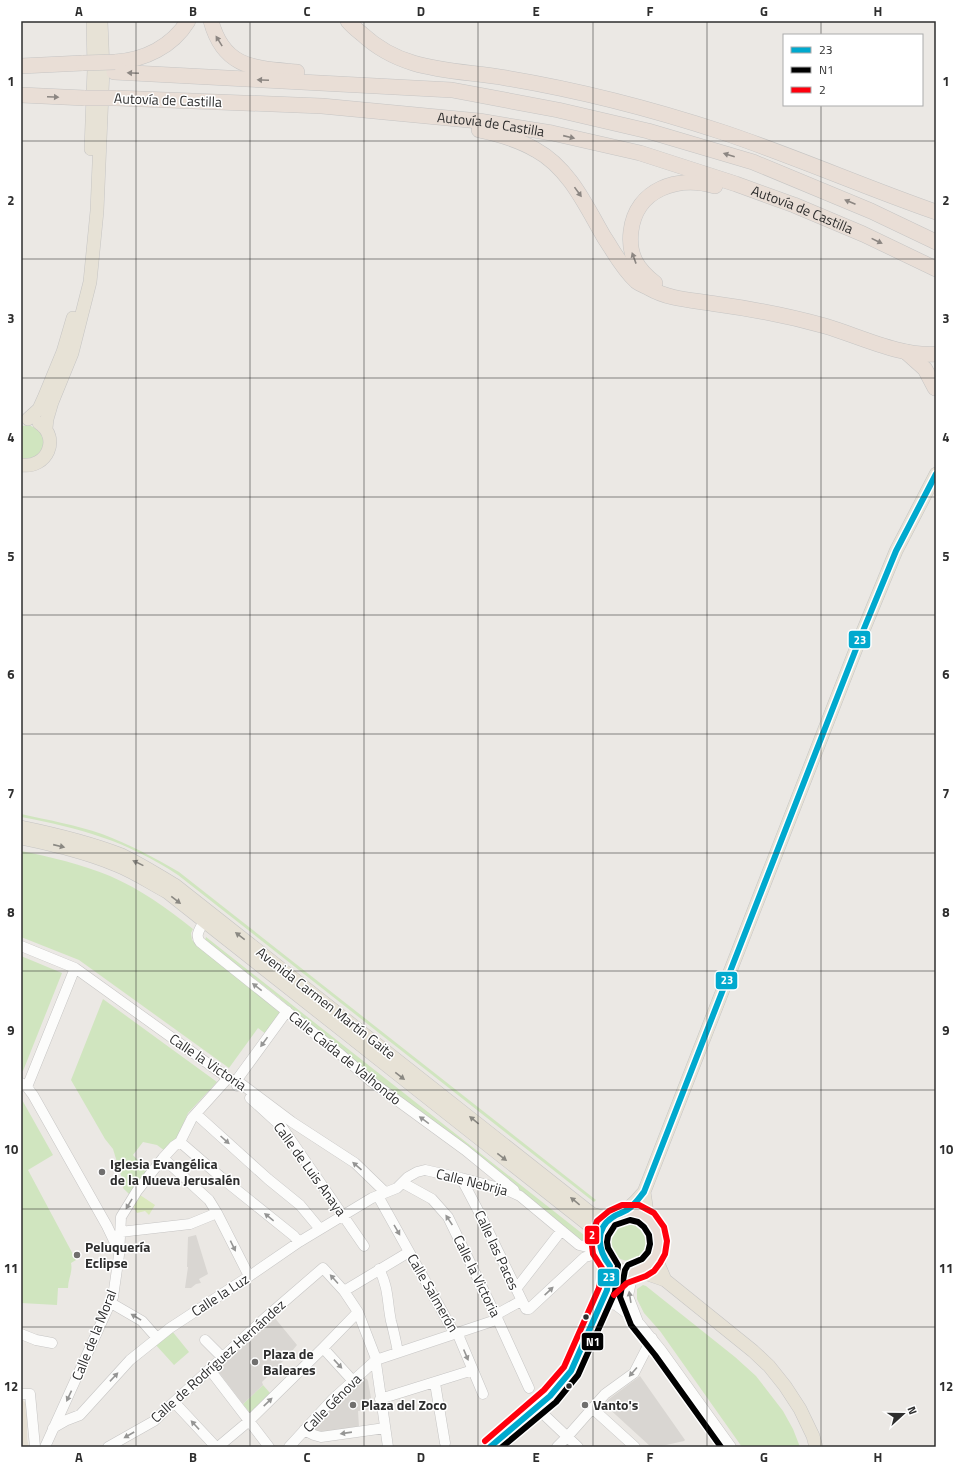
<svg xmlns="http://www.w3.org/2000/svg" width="957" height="1468" font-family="'Titillium Web',sans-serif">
<rect width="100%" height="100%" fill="#ebe8e4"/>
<path fill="#e5dfd3" d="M21 1399 25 1402 27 1406V1439L29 1447H21Z"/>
<path fill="#d0e5bf" d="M29 425C39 429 48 437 44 448 42 452 36 457 32 460L21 459V426Z
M21 814C48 820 76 825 102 834 129 844 155 858 179 872L596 1200 594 1202 178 875C127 841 80 828 21 817Z
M21 851C51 857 81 864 110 876 140 889 167 908 193 929L191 933 192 940 283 1012 266 1034 258 1028 229 1068 79 960 21 937Z
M206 937 584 1235 585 1238 584 1240H580L471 1149 367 1073 278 997 205 940Z
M21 956 62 973 23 1071 21 1070Z
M103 999 217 1082 188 1113 178 1136 165 1151 157 1145 143 1142 133 1155 147 1170 129 1194 123 1188 124 1185 113 1149 105 1139 71 1080Z
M21 1098 53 1155 28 1170 76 1260 71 1263C73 1272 68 1279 68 1288H58L57 1305 21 1303Z
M610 1242a19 19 0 1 1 38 0a19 19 0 1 1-38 0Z
M643 1285 646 1286 735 1357 756 1376 783 1411 793 1429 800 1447H742L660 1331 644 1313 637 1299V1289Z
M172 1331 189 1352 174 1365 155 1344Z
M263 1385 270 1393 250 1413 243 1404Z"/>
<path fill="#dae9bd" d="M140 1195 155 1205 149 1215 145 1211 137 1213 133 1206Z"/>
<path fill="#d9d6d2" d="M196 1235 208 1274 199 1279 201 1283 196 1284 191 1288H185L188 1267H187L188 1237Z
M274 1317 297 1345 288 1356 262 1382 263 1385 243 1404 217 1370 268 1324Z
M640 1376 685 1440 684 1441 657 1447H651L605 1405 609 1399Z
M364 1378 367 1379 368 1381 373 1409 358 1411 359 1427 322 1432 312 1430 339 1400Z"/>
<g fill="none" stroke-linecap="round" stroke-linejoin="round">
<g stroke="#c6c5c4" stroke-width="11">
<path id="minor" d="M205 916C204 926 193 933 200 942L340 1054 372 1082 465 1150 514 1190
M21 946 75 968 228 1078 240 1083 292 1122 355 1163 385 1192
M21 1083 27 1087 33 1095 107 1226 119 1251
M237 1086 236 1081 287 1011
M27 1087 75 968
M250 1098 282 1127 364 1246
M196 1114 268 1179 300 1205 320 1229
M180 1142 223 1179 294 1236 299 1242
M163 1158 209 1200 217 1213 249 1276
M461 1178 481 1216 526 1309H529L585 1257 601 1253
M403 1183 432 1199 448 1217 497 1318 529 1388
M378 1196 452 1329 459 1337 483 1394
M120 1232 190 1224 217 1213
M379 1269C389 1288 387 1302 391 1321 394 1332 396 1342 398 1352
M633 1272 628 1296 638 1322
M516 1289 561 1231
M344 1291 409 1252
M111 1303 142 1321 157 1338
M600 1308 610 1304 616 1305 638 1322 661 1350 731 1447
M21 1334 36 1340 52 1343
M205 1340 222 1357
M323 1348 353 1381
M210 1370 269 1447
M435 1383 445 1443
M21 1394H30L35 1447
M380 1399 473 1370
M174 1402 216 1447
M537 1408 578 1447
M592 1408 635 1447
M53 1428 67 1420 80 1415 130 1360 170 1328 251 1275 299 1242 372 1198 397 1188 408 1177 417 1172 425 1170 461 1178 507 1190 520 1196 579 1245 587 1247 599 1245
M304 1430 314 1435 321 1437 385 1428
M45 1447 113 1297 119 1255 121 1217 137 1191 163 1158 174 1146 180 1142 192 1118 228 1078
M108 1447 154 1421 161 1414 264 1319 323 1268 344 1291 358 1312 375 1356 388 1447
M218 1447 249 1421 323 1348 358 1312
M289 1447 333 1399 376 1360 493 1321 497 1318 499 1313 521 1301
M557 1447 567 1437 605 1394 634 1373 652 1338"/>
</g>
<g stroke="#c6c5c4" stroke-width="14">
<path id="major" d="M91 149 94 69 93 21
M28 419 39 409 44 398 63 352 73 318
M46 428 47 419 52 402 72 353 90 282 97 211 103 69 101 21
M21 465C47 469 61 438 39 423
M21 827C55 834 89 842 122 855 141 864 158 875 175 885L592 1214 609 1219
M21 838C53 845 85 852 116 865 134 872 150 883 167 892L600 1234
M644 1192 648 1219
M624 1212 636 1201 644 1192 863 631 896 551 936 474
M655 1256 665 1280
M639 1271 665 1280 753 1351 769 1366 785 1386 800 1409 813 1436 816 1447"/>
</g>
<g stroke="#c6c5c4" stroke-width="16">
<g id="highway">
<path d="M211 21C224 69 255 68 297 72"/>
<path d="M348 21C352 26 357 30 362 34 404 73 453 69 506 78 578 90 652 109 722 132 794 156 864 187 936 212"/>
<path d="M115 62C144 60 172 47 188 21"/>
<path d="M21 66 83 63"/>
<path d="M114 72 452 90 558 110 648 131 753 162 871 211 936 242"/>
<path d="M21 95 85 98"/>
<path id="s1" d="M116 98 322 106 479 121 552 133 640 153 736 184 794 205 863 234 936 269"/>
<path d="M479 130C498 134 519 140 536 150 569 168 586 206 604 237 614 252 622 268 636 281 640 284 645 286 649 288 670 300 693 300 716 304 753 309 789 316 825 326 859 336 901 357 936 354"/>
<path d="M655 283C637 269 628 255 631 231 636 189 678 175 715 186"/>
<path d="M906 352 925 369 935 388"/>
<circle cx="629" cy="1242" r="30"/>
<path d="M490 1447 550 1396 571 1371 580 1353 607 1290 610 1266"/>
</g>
</g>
<use href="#minor" stroke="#fcfcfb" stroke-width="10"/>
<use href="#major" stroke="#e7e2d6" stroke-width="13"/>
<use href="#highway" stroke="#e9ded6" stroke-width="15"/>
<g stroke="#c6c5c4" stroke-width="16" stroke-linecap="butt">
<path id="highway-bridge" d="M83 63 115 62
M85 98H116"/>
</g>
<use href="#highway-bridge" stroke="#e9ded6" stroke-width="15"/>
<g stroke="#fff" stroke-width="9">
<path id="bus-1" d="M490 1447 550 1396 571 1371 607 1290 610 1266C598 1251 594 1229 613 1217 617 1214 622 1213 627 1210 634 1206 639 1198 644 1192L863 631 896 551 936 474"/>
</g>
<g stroke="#fff" stroke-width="9">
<path id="bus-2" d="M502 1447 556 1402 578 1375 615 1292 618 1265 608 1248 607 1242 608 1236 615 1225 630 1220 638 1222 644 1227 649 1235 650 1244 648 1252 642 1259 628 1265 625 1270 620 1297 631 1325 655 1355 721 1447"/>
</g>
<g stroke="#fff" stroke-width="9">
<path id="bus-3" d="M485 1441 544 1390 564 1367 599 1288 602 1268 593 1254 591 1238 597 1221 609 1211 622 1205H639L654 1213 664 1227 667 1241 665 1254 660 1263 654 1271 646 1276 627 1283 614 1295"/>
</g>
<use href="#bus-1" stroke="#00a9ce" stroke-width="6"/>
<use href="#bus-2" stroke="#000" stroke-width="6"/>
<use href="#bus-3" stroke="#ff000d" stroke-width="6"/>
</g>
<defs><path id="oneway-solid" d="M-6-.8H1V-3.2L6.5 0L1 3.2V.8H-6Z"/></defs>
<g fill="#8c8682">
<use href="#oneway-solid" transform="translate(219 41) rotate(-122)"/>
<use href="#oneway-solid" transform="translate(133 73) rotate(-177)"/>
<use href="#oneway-solid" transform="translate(263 80) rotate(-177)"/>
<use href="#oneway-solid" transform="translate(53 97) rotate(2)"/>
<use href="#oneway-solid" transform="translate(569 137) rotate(13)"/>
<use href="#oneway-solid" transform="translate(729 155) rotate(-163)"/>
<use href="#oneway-solid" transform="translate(578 192) rotate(54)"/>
<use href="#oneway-solid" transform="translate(850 202) rotate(-157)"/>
<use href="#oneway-solid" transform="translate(877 241) rotate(26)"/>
<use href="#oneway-solid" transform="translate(634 258) rotate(-110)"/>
</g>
<g fill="#8a8882">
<use href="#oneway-solid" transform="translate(59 846) rotate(13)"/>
<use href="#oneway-solid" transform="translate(138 863) rotate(-154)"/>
<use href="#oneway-solid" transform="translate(176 900) rotate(38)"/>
<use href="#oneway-solid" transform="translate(240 936) rotate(-142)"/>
<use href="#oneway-solid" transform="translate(400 1076) rotate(38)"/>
<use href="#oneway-solid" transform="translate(474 1120) rotate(-141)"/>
<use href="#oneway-solid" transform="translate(502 1157) rotate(38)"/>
<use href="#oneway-solid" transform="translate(575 1201) rotate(-141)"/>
</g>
<g fill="#959594">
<use href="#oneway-solid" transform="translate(257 987) rotate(-142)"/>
<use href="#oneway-solid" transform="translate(264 1042) rotate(126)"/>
<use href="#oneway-solid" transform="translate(424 1120) rotate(-144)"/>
<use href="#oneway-solid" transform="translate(225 1140) rotate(42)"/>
<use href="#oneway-solid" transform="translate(357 1166) rotate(-139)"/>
<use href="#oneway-solid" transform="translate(129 1204) rotate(121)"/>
<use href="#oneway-solid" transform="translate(269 1217) rotate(-141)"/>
<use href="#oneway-solid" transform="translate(449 1220) rotate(-124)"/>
<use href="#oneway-solid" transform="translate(397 1230) rotate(60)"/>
<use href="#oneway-solid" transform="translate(233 1246) rotate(64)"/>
<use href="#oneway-solid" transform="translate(334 1279) rotate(-132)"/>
<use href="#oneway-solid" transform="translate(549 1291) rotate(-43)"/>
<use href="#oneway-solid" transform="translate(630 1297) rotate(-99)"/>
<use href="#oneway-solid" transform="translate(136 1317) rotate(-149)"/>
<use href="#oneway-solid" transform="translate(466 1355) rotate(67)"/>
<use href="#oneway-solid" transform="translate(338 1364) rotate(47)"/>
<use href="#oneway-solid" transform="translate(633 1372) rotate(131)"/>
<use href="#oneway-solid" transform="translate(114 1377) rotate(-47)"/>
<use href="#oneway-solid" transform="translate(69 1396) rotate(115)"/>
<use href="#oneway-solid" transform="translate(268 1402) rotate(-44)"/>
<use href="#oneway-solid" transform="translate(195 1425) rotate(-133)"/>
<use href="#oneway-solid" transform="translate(346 1433) rotate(172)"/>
<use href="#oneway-solid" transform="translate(129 1435) rotate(150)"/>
</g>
<path fill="none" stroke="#2e2e2e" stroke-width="1" stroke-opacity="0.55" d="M136 21V1447M250 21V1447M364 21V1447M478 21V1447M593 21V1447M707 21V1447M821 21V35M821 105V1447M21 141H936M21 259H936M21 378H936M21 497H936M21 615H936M21 734H936M21 853H936M21 971H936M21 1090H936M21 1209H936M21 1327H936"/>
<g fill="#706f6e" stroke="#fff" stroke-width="1.5">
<circle cx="102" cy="1172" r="4"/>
<circle cx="77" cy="1255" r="4"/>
<circle cx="255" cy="1362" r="4"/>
<circle cx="353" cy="1405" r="4"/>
<circle cx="585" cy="1405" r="4"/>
</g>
<g fill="#2e2e2e" stroke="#fff" stroke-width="1.5">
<circle cx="586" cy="1317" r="3.5"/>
<circle cx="569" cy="1386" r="3.5"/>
</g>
<g text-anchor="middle" stroke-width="3" stroke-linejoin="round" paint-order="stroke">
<g font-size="14" fill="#2e2e2e" stroke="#fff">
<text transform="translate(168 100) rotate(2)" y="5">Autovía de Castilla</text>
<text dy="5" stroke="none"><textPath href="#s1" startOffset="376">Autovía de Castilla</textPath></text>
<text dy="5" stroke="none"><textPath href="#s1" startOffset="700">Autovía de Castilla</textPath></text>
<text transform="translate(326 1003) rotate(38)" y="5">Avenida Carmen Martín Gaite</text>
<text transform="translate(345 1058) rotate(39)" y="5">Calle Caída de Valhondo</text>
<text transform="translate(208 1062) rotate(34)" y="5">Calle la Victoria</text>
<text transform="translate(310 1169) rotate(54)" y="5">Calle de Luis Anaya</text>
<text transform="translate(472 1182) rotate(14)" y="5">Calle Nebrija</text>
<text transform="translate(497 1250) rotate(65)" y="5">Calle las Paces</text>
<text transform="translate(477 1276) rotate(64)" y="5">Calle la Victoria</text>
<text transform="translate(433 1293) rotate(60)" y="5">Calle Salmerón</text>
<text transform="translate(220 1295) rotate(-33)" y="5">Calle la Luz</text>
<text transform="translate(94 1335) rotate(-68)" y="5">Calle de la Moral</text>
<text transform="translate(218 1361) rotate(-42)" y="5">Calle de Rodríguez Hernández</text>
<text transform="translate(332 1403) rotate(-45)" y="5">Calle Génova</text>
</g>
<g font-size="14" font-weight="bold" fill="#2e2e2e" stroke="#fff" text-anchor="start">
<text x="110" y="1169">Iglesia Evangélica<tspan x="110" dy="16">de la Nueva Jerusalén</tspan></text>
<text x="85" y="1252">Peluquería<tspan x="85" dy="16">Eclipse</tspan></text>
<text x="263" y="1359">Plaza de<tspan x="263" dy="16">Baleares</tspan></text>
<text x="361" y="1410">Plaza del Zoco</text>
<text x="593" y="1410">Vanto's</text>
</g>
</g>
<g stroke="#fff" stroke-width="1.5">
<rect x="848" y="630" width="23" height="19" rx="4" fill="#00a9ce"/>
<rect x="715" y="971" width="23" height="19" rx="4" fill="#00a9ce"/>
<rect x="584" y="1225" width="16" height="20" rx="4" fill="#ff000d"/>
<rect x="597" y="1268" width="23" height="19" rx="4" fill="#00a9ce"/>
<rect x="581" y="1332" width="23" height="19" rx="4" fill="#000"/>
</g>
<g font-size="11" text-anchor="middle" font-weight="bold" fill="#fff">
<text x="860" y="644">23</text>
<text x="727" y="984">23</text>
<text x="592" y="1239">2</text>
<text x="609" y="1281">23</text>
<text x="593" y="1346">N1</text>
</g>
<rect width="957" height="1468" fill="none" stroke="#ffffff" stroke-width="44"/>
<rect x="783" y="34" width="140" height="72" fill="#ffffff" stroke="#ababab"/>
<rect x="791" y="47" width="20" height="6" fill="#00a9ce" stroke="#ababab"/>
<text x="819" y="54" font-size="12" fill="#2e2e2e">23</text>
<rect x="791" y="67" width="20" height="6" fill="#000000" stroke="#ababab"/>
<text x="819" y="74" font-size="12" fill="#2e2e2e">N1</text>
<rect x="791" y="87" width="20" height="6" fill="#ff000d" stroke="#ababab"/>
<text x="819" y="94" font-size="12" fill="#2e2e2e">2</text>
<g transform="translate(903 1414) rotate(69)" stroke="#ffffff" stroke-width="3" paint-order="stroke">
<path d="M0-3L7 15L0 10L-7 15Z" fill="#2e2e2e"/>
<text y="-6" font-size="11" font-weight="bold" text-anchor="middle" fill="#2e2e2e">N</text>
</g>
<rect x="22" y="22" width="913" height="1424" fill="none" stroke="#2e2e2e" stroke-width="1.5"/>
<g font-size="13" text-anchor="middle" font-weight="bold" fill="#2e2e2e">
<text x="79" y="16">A</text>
<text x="193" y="16">B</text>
<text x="307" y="16">C</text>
<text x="421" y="16">D</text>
<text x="536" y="16">E</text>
<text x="650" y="16">F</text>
<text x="764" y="16">G</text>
<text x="878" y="16">H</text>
<text x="11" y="86">1</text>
<text x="946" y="86">1</text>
<text x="11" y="205">2</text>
<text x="946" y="205">2</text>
<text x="11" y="323">3</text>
<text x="946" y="323">3</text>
<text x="11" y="442">4</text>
<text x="946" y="442">4</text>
<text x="11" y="561">5</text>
<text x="946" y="561">5</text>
<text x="11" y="679">6</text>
<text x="946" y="679">6</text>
<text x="11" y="798">7</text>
<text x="946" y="798">7</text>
<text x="11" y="917">8</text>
<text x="946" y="917">8</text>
<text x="11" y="1035">9</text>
<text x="946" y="1035">9</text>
<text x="11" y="1154">10</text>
<text x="946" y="1154">10</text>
<text x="11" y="1273">11</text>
<text x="946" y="1273">11</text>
<text x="11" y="1391">12</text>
<text x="946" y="1391">12</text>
<text x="79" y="1462">A</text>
<text x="193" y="1462">B</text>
<text x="307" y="1462">C</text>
<text x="421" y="1462">D</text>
<text x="536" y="1462">E</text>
<text x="650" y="1462">F</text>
<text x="764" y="1462">G</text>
<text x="878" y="1462">H</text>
</g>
</svg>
